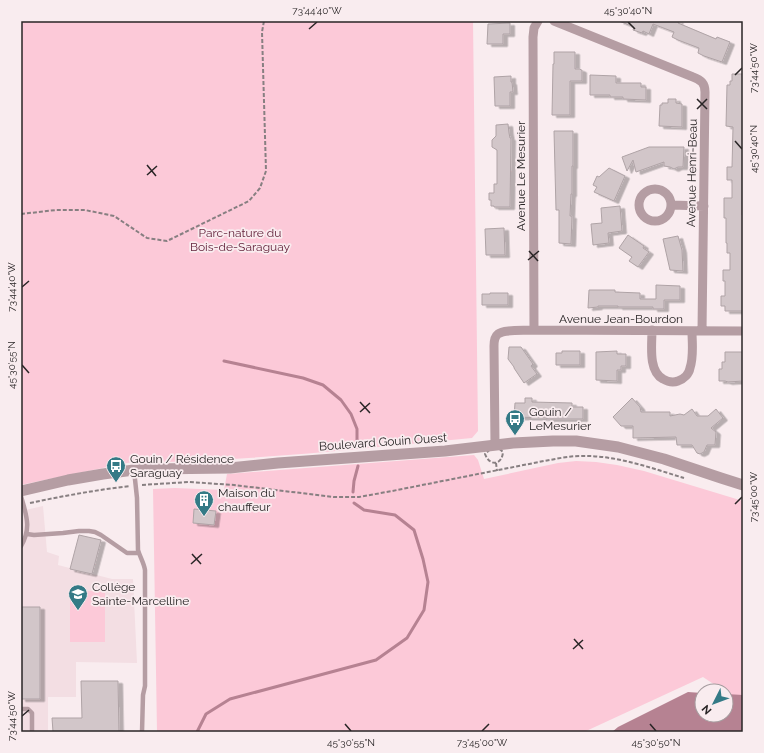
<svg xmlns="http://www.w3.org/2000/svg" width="764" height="753" font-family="Raleway,sans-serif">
<defs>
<filter id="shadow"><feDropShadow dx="4.5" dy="2.5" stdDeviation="0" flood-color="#0004"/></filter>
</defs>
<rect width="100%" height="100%" fill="#f9ecef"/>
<path fill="#f3dee3" d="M43 506 47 552 59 556 58 565 112 579H133L137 663 76 662V697H48V732H21V511Z"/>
<path fill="#fcc9d8" d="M21 21H473L478 431 472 438C369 448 267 459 164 462L163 459 127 463 54 478 21 485Z
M474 455 478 460 484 479 558 463 576 461 596 462 617 465 644 471 743 501V704L726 692V691H724L703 677 584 732H157L153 489 175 488 224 490 227 474Z
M70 591H105V642H70Z"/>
<path fill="#b68292" d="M688 692 702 693V715H726V694L743 695V732H612L618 727Z"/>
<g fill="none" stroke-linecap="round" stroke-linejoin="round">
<path stroke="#b68292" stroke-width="3" d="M224 361 303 378 323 385 341 400 351 414 357 429V447
M353 492 354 481 358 466
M197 732 206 714 230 699 376 660 407 638 424 610 428 582 423 559 414 530 395 515 364 510 354 503"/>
</g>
<path fill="#d2c6c9" stroke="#afa3a6" filter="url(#shadow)" d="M619 21H679L678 23 716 39 717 37 730 42 722 62 704 56 698 53 699 48 678 40 672 37 674 32 653 24 649 34 643 31 642 33 633 30 634 27Z
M510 23V34H503V44H487L488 24Z
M554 52H575V69H580L581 70H582V81H570V115H552L553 64H554Z
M732 74H742L743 85 742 215H743V311H725V306H721V296H725V281H723V270H730V253H727V243H726V218H724V198H732V180H727V167H732L733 127 726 126 727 85H730V81H732Z
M590 75 616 76V83H641V87H646V100L623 99V97H610V95H590Z
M511 76V82H512L513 92H510V106H495L494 77Z
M668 99H676V103L682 104V127L659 126 660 105H662V103H668Z
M508 124 509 133 510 138H511L510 207H494V206H491V200H489V193H494V184H497V150L492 147V140L496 136V125Z
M554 131H573V166H572V194H571L570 216H572L571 244 559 243V210H556Z
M649 147H684L683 167H678L674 169 670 167 664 166V162L636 172 633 160 627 171 622 157Z
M609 168 625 176 614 201 594 192 597 187 593 185 597 176 599 177Z
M620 206 622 231 608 233 609 243 593 245 591 224 602 223 601 208Z
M504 228 505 255H486L485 229Z
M628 235 644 246 643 248 649 252 638 267 629 261 632 257 619 248Z
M678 236 682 250 683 271 670 270 663 239Z
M656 285 680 286V300H664V309H653V307H618V306H598V307L588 308 589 290H615V292L640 293V299H656Z
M490 293H508V305H482V294H490Z
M509 347H521L533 364 531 366 537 374 524 383 514 368V367L508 359Z
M562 351H580V365H556V353H562Z
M617 351V354H626V366H621V370H617V381L596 380V352Z
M725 352H743V381L728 382 725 381H719V369H722V362H725Z
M525 398H532V402L572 403V407H583V419H547V418L514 417 515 403H525Z
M632 398 640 407 641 412H670V416L680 414 684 415 692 409 697 416H708L716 409 723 418 711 428 716 432 715 445H707L704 452 700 454 697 453 692 445H677L676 437 633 438V426H621L613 417Z
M194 509 216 511 214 525 193 523Z
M79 535 101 540 92 574 70 569Z
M21 607H40V699H21Z
M81 681H118L119 732H53L52 718H82Z"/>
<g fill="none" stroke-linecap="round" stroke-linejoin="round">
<path stroke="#877f81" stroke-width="2" stroke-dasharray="4 2" stroke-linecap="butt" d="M21 214 56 210H85L114 216 147 238 167 241 249 201 260 188 266 171 262 32 264 21
M495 445 503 452C502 465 490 467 485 454Z
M496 463 497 471
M142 485 189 482 234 485 334 497H359L392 491 544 461C556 459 568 456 581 456 616 455 651 468 684 478
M30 503C63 496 96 490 130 486"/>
<path stroke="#b59da3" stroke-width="4.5" d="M134 470 137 498 138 550C140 557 144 563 145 570V686L143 695 142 732
M21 496C26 515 32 527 21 546
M27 534 34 535 63 533 79 531H89L95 532 101 535 127 553H138
M21 709H28L32 713V732"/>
<path stroke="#b59da3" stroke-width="9" d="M554 21 693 77C701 80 705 83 705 92L702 331
M639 205a16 16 0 1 1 32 0a16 16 0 1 1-32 0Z
M671 205 704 206
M534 330 533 37 534 28 538 21
M652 330C652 345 648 371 663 379 668 382 673 383 678 381 684 379 689 374 690 368 694 356 692 343 692 331
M495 445 494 346C494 342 494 337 498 334 504 329 525 331 534 330L743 331"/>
<path stroke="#b59da3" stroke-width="11" d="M21 491 68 480 103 474 134 470 151 469 230 468 278 463 445 451 513 443 553 441H576L618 447 664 459 721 478 743 485"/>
</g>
<path fill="none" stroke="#292526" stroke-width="1.5" d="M628 22 635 29M309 29 317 22M735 75 742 68M697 99 707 109M697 109 707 99M735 141 742 149M147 165 156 176M147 175 157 166M529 251 538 261M528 260 539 251M22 287 29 281M22 365 29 373M360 402 370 413M360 412 370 403M735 504 742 497M192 554 201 564M191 564 202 554M574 639 583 649M573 649 583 640M22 716 29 710M345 724 351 731M650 724 656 731M482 731 489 724"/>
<defs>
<g id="bus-pin" transform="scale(1)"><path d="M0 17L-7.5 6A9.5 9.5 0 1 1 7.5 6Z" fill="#347a86" stroke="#f9ecef"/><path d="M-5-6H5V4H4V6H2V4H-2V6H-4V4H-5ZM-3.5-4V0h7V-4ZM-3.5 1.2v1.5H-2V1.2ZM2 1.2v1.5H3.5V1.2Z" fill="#fff"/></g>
<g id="building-pin" transform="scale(1)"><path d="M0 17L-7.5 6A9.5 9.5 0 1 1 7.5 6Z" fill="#347a86" stroke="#f9ecef"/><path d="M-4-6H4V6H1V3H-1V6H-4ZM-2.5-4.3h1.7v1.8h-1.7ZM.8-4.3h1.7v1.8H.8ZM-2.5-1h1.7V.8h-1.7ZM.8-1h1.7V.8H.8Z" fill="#fff"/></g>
<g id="school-pin" transform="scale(1)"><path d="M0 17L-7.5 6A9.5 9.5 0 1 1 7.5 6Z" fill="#347a86" stroke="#f9ecef"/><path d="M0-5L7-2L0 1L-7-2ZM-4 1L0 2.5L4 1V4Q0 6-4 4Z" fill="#fff"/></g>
</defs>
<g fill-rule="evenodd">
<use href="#bus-pin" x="515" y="419"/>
<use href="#bus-pin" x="116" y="466"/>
<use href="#building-pin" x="204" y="500"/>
<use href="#school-pin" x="78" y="594"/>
</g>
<g text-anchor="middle" stroke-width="3.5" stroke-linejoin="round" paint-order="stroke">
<g font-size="12" fill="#292526" stroke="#f9ecef">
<text transform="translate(692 173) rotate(-89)" y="4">Avenue Henri-Beau</text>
<text transform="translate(521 176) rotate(-90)" y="4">Avenue Le Mesurier</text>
<text x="621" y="323">Avenue Jean-Bourdon</text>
<text transform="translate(383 442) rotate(-4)" y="4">Boulevard Gouin Ouest</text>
</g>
<g font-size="12" fill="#63223b" stroke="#f9ecef">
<text x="240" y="237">Parc-nature du<tspan x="240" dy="14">Bois-de-Saraguay</tspan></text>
</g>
<g font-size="12" fill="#292526" stroke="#f9ecef" text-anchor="start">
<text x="529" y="416">Gouin /<tspan x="529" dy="14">LeMesurier</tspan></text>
<text x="130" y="463">Gouin / Résidence<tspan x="130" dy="14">Saraguay</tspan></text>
<text x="218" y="497">Maison du<tspan x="218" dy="14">chauffeur</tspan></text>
<text x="92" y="591">Collège<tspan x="92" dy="14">Sainte-Marcelline</tspan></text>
</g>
</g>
<rect width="764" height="753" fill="none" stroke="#f9ecef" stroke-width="44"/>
<g transform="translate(714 703) rotate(228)"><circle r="19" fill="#f9ecef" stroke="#a69c9f"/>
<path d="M0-3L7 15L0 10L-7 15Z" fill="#347a86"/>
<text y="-6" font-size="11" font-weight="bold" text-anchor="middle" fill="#292526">N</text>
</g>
<rect x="22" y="22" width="720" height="709" fill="none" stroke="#292526" stroke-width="1.5"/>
<g font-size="10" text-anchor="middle" fill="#292526">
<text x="317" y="14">73°44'40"W</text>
<text x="628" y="14">45°30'40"N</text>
<text transform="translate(753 68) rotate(-90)" y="4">73°44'50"W</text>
<text transform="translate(753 149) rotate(-90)" y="4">45°30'40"N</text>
<text transform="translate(11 287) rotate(-90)" y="4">73°44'40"W</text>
<text transform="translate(11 365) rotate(-90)" y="4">45°30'55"N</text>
<text transform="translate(753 497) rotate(-90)" y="4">73°45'00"W</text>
<text transform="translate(11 716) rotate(-90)" y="4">73°44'50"W</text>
<text x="351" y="746">45°30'55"N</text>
<text x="482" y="746">73°45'00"W</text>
<text x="656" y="746">45°30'50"N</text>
</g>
</svg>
